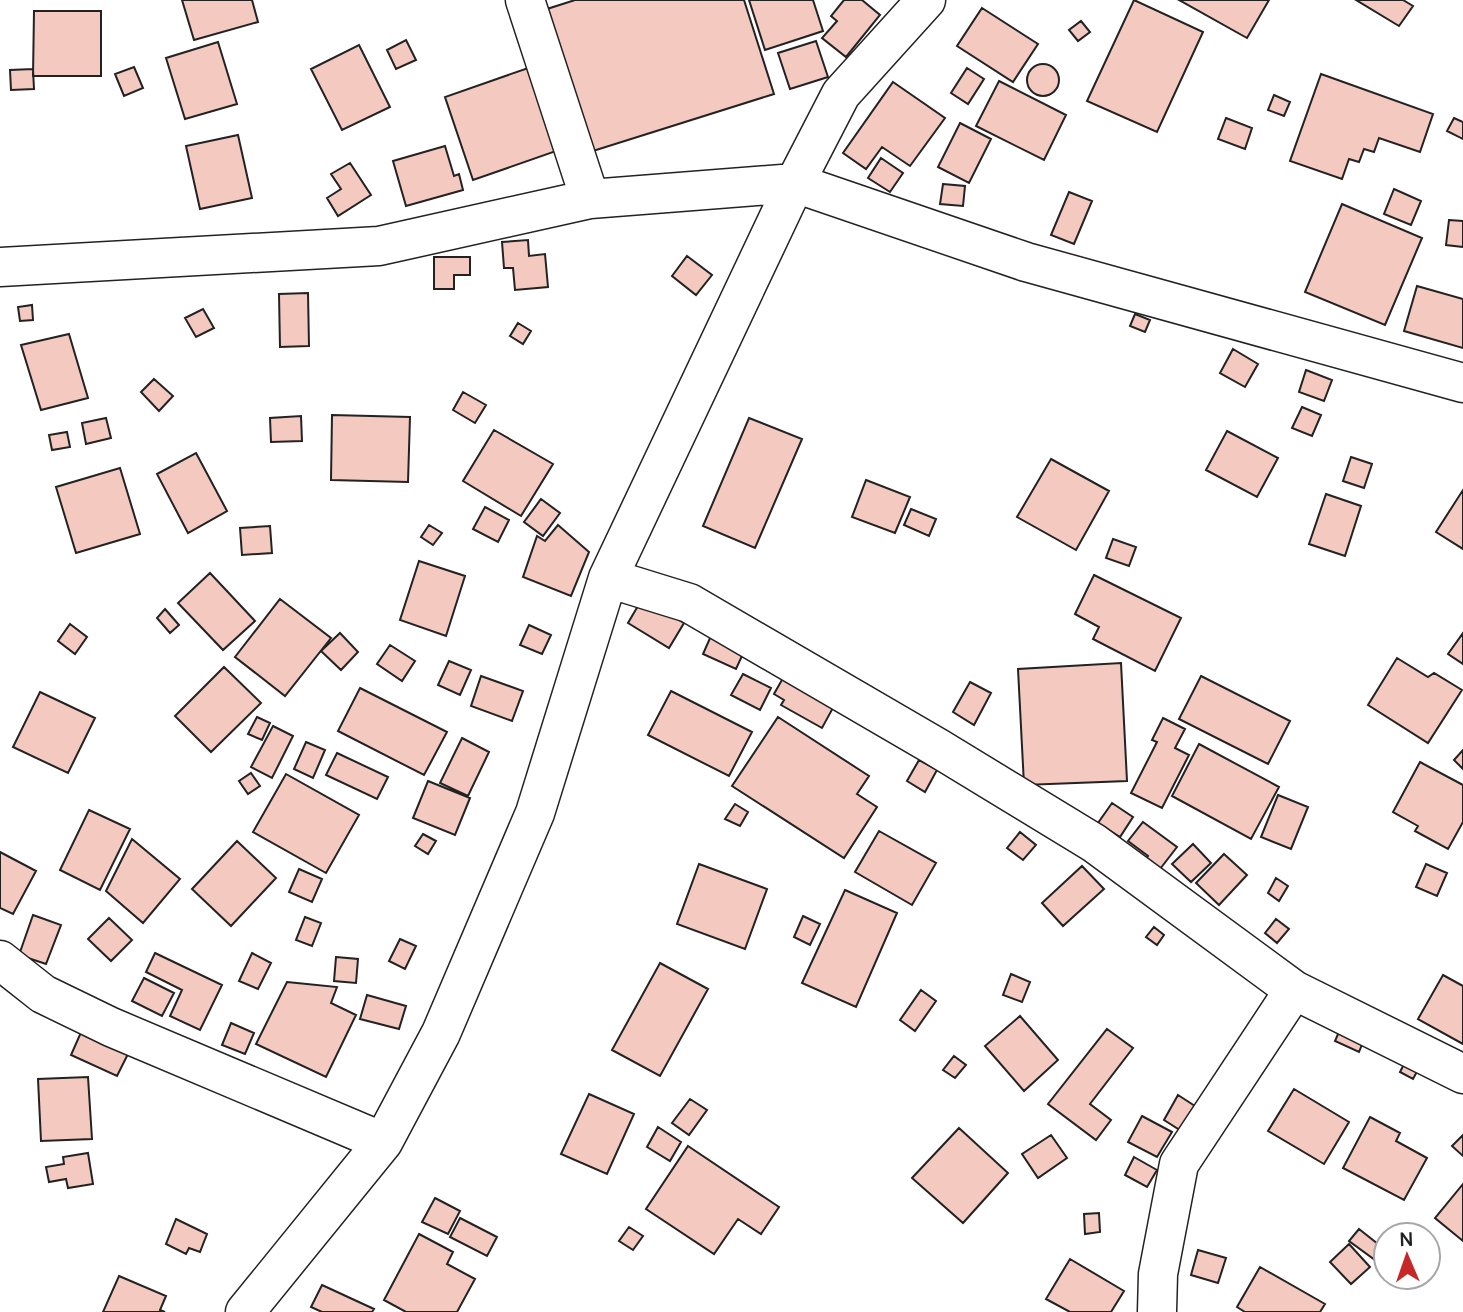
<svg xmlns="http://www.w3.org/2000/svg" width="1463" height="1312" font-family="Manrope,sans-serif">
<rect width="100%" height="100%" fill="#fff"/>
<path fill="#f3c9c0" stroke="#222" stroke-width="2" d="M182 0H252L258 22 194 40Z
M575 0H744L774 94 593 151 547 9Z
M749 0H813L823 31 765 50Z
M844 0H862L880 15 846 57 822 38 837 21 831 16Z
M1134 0 1203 32 1157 132 1087 101Z
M1179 0H1269L1247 38Z
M1356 0H1403L1413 6 1399 26Z
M982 8 1038 44 1013 82 957 46Z
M34 11H101V76H33Z
M1081 21 1090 32 1078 41 1069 30Z
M406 40 416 60 396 69 387 50Z
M816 41 828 77 790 89 778 53Z
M218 42 237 104 185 119 166 58Z
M359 45 390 107 342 130 311 69Z
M1027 80a16 16 0 1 1 32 0a16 16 0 1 1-32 0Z
M534 66 562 149 473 180 445 97Z
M134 67 143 88 124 96 115 74Z
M967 68 984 79 968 104 951 93Z
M33 69 34 89 11 90 10 70Z
M1321 74 1433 114 1420 152 1379 138 1374 152 1364 149 1359 162 1349 159 1342 179 1290 161Z
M999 81 1066 115 1044 160 976 126Z
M893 82 945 118 910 166 882 147 866 169 843 153Z
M1274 95 1290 102 1284 116 1268 110Z
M1226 118 1252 128 1245 149 1218 139Z
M1454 118 1463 122V139L1447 131Z
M960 123 991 139 969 183 938 167Z
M238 135 252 198 200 209 186 146Z
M445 146 454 176 459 174 463 190 406 206 393 161Z
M881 158 903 173 890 192 868 178Z
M350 163 371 195 338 216 327 198 341 189 331 174Z
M943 184 965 186 963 206 940 204Z
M1394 189 1421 201 1411 225 1384 214Z
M1069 192 1092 201 1074 244 1051 235Z
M1342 204 1422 238 1385 325 1305 292Z
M1449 220 1463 221V247L1446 245Z
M528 240 529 256 545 254 548 287 515 290 513 268H504L502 242Z
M687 256 712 275 696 295 672 276Z
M434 257H470V275H454V289H434Z
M1417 286 1463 299V348L1404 331Z
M308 293 309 346 280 347 279 294Z
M32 305 33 320 20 321 18 307Z
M203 309 214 328 196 337 185 318Z
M1135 314 1150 320 1145 332 1130 326Z
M518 323 531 331 523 344 510 336Z
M69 334 88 398 41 410 21 345Z
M1233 349 1258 364 1245 387 1220 373Z
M1306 370 1332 380 1324 401 1299 392Z
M154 379 173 396 159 411 141 392Z
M463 392 486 405 475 423 453 410Z
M1302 407 1321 415 1312 436 1292 428Z
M332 415 410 417 408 482 331 480Z
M301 416 302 441 271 442 270 418Z
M106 418 111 438 86 444 82 423Z
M749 418 802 439 755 548 703 526Z
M494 430 553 464 521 516 463 481Z
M1227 431 1278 458 1257 497 1206 470Z
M67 432 70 447 52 450 49 435Z
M196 453 227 511 188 533 157 474Z
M1351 457 1372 464 1364 488 1343 481Z
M1051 459 1109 491 1076 550 1017 517Z
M120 468 140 534 76 553 56 487Z
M866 480 910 497 895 533 852 517Z
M1463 490V549L1436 532Z
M1326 494 1361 506 1345 556 1309 544Z
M541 499 560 513 543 536 524 522Z
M485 507 509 520 498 542 473 529Z
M911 509 936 519 929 536 904 525Z
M429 525 442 533 433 545 421 537Z
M558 525 589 552 571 596 523 577 537 536 545 541Z
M270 526 272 553 242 555 240 528Z
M1113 539 1136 547 1129 566 1106 558Z
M419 561 465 576 446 636 400 620Z
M210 573 255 621 223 650 178 603Z
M1094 575 1181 618 1155 671 1093 639 1099 627 1075 614Z
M280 599 331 638 285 696 235 657Z
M642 599 684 623 669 648 628 623Z
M165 609 179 625 170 633 157 618Z
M70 624 87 637 75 654 58 641Z
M529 625 551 635 542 654 520 645Z
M714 629 747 645 736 669 703 654Z
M340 633 358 652 341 670 321 651Z
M1463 633V664L1448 654Z
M390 645 415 661 402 681 377 664Z
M1397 658 1428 677 1434 673 1462 690 1428 743 1368 705Z
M449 661 471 670 460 695 438 685Z
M1121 663 1127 781 1024 785 1018 669Z
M224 667 261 703 211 752 175 716Z
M743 674 771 688 760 710 731 695Z
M481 676 523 691 512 721 471 706Z
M1201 676 1290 721 1268 764 1179 719Z
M783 678 834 706 822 728 781 705 784 700 774 694Z
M970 682 991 693 974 725 953 712Z
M360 688 447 732 424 775 338 731Z
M671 691 752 732 729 776 648 735Z
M40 692 95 718 68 773 13 747Z
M257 717 270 723 262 740 248 734Z
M778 717 869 776 857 794 877 807 844 858 732 786Z
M1163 718 1185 729 1175 748 1189 755 1162 808 1131 793 1157 742 1152 740Z
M273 726 293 736 272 778 251 767Z
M462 738 489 752 468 796 440 783Z
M306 742 325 750 313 778 294 769Z
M1199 744 1279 787 1251 839 1172 796Z
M1463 750V769L1454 760Z
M337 753 388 777 377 799 326 775Z
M919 760 937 770 925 792 907 781Z
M1420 762 1463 785V822L1448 849 1415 831 1418 826 1393 812Z
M251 773 260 786 248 794 239 781Z
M286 774 359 815 326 873 253 832Z
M428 781 470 798 455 835 413 818Z
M1278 795 1308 807 1291 849 1261 837Z
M1112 803 1133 817 1120 837 1098 823Z
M735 804 748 812 740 826 725 819Z
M89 810 130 829 100 890 60 870Z
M1143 822 1177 847 1160 869 1146 859 1148 856 1128 841Z
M879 831 936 863 912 905 855 872Z
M1020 832 1036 845 1023 860 1007 848Z
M423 834 436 841 428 854 415 846Z
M132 839 180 879 143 923 106 891Z
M237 841 276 878 231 926 192 889Z
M1193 844 1211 863 1191 882 1172 864Z
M0 852 36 871 13 914 0 908Z
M1224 854 1247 875 1219 905 1196 883Z
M699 864 767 889 745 949 677 924Z
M1426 864 1447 873 1437 896 1416 887Z
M1082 866 1104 889 1063 926 1042 903Z
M299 869 322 879 312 902 289 892Z
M1276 878 1288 886 1279 901 1268 893Z
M845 890 897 913 856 1007 802 983Z
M33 915 61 925 46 964 19 955Z
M803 916 820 924 810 945 794 937Z
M305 917 321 923 312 946 296 940Z
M109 918 132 940 111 961 88 939Z
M1276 919 1289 929 1277 943 1265 933Z
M1154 927 1164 935 1157 945 1146 937Z
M400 939 416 946 405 969 389 961Z
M155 953 222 985 200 1030 170 1016 182 990 146 972Z
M252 953 271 963 258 989 239 981Z
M336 957 358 959 356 983 334 981Z
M660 963 708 989 660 1076 612 1050Z
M1011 974 1030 982 1022 1002 1003 995Z
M1443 975 1463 986V1044L1418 1019Z
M144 978 174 993 162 1016 132 1001Z
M287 982 337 987 331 1003 356 1015 326 1077 256 1044Z
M921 990 936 1001 915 1031 900 1020Z
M367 995 406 1006 399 1029 360 1019Z
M1020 1016 1058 1060 1024 1091 985 1046Z
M231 1023 254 1033 245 1054 222 1045Z
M1341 1027 1365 1037 1359 1052 1335 1041Z
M1107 1029 1133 1048 1090 1104 1111 1120 1096 1140 1048 1104Z
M82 1030 129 1052 117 1076 71 1055Z
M954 1056 966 1065 955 1078 943 1070Z
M1407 1058 1420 1066 1413 1079 1400 1072Z
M88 1077 92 1139 41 1141 38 1079Z
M1294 1089 1349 1122 1324 1164 1268 1131Z
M589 1094 634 1114 607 1174 561 1154Z
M1178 1095 1198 1108 1183 1132 1164 1120Z
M690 1099 707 1110 689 1135 672 1123Z
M1142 1116 1172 1132 1157 1157 1128 1142Z
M1370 1117 1400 1133 1396 1141 1427 1158 1404 1200 1343 1168Z
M658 1127 681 1142 670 1161 647 1147Z
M959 1128 1008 1173 963 1223 912 1178Z
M1051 1135 1067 1158 1038 1178 1022 1154Z
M1463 1135V1156L1452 1146Z
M688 1146 779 1207 761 1234 738 1219 714 1254 646 1209Z
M88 1153 93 1184 68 1188 66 1179 49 1182 46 1167 64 1164 63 1157Z
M1134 1157 1157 1170 1147 1187 1125 1175Z
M1463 1184V1241L1435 1218Z
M435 1198 460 1211 448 1234 422 1222Z
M1099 1213 1100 1232 1085 1234 1084 1214Z
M460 1218 497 1237 487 1256 450 1237Z
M176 1219 207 1234 200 1252 189 1248 186 1254 166 1244Z
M629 1227 643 1236 633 1250 619 1241Z
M1359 1229 1383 1248 1375 1260 1349 1241Z
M419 1234 453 1252 447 1264 475 1279 457 1312H406L384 1300Z
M1349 1244 1370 1267 1351 1284 1330 1262Z
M1198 1250 1226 1258 1218 1283 1191 1275Z
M1070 1259 1124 1291 1111 1312H1070L1046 1299Z
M1260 1267 1325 1304 1320 1312H1245L1237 1307Z
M119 1276 166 1296 160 1310 165 1312H103Z
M322 1285 374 1309 372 1312H322L311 1307Z"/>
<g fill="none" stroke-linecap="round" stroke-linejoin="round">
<g stroke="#222" stroke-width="41">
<path id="minor" d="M525 0 590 199
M0 267 379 246 590 199 795 183 1026 262 1463 383
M608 578 689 603 938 748 1094 843 1294 990 1463 1074
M0 960 43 994 111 1027 383 1142 441 1033 535 813 608 578 795 183 841 94 926 0
M245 1312 383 1142
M1157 1312 1158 1274 1179 1164 1294 990"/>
</g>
<use href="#minor" stroke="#fff" stroke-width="38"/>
</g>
<g transform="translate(1407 1256) rotate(358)"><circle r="33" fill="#ffffff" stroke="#a7a7a7" stroke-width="2"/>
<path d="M0-5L12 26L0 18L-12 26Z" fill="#c62828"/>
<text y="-10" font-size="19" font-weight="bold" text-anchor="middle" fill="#222222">N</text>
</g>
</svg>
